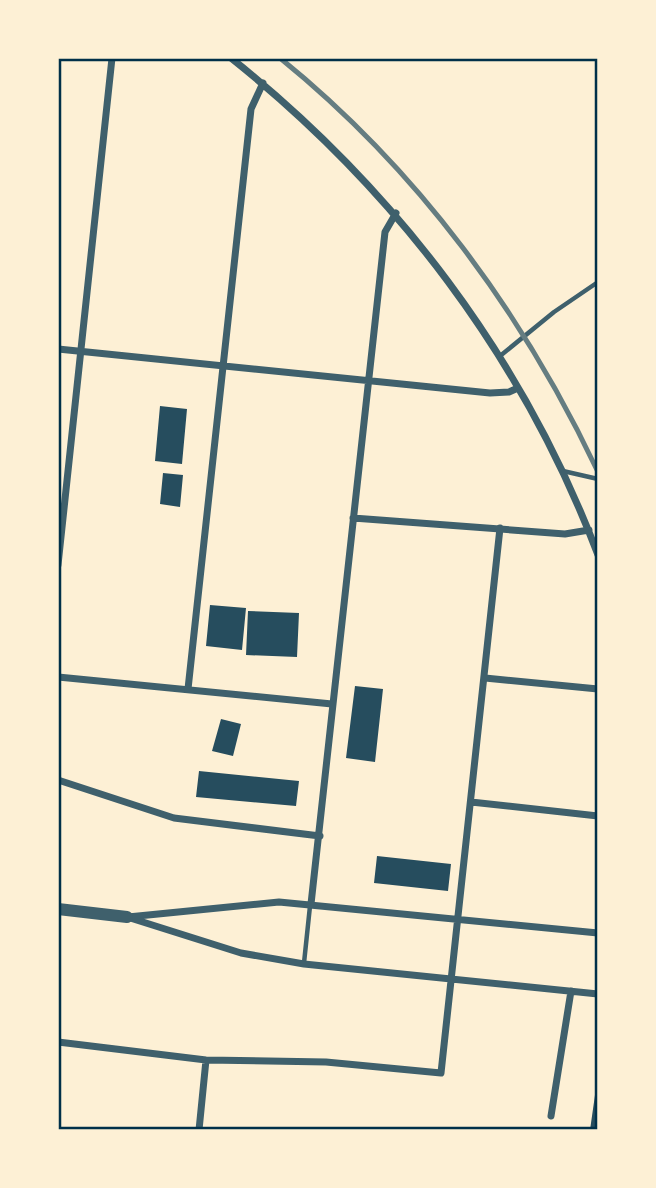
<svg xmlns="http://www.w3.org/2000/svg" width="656" height="1188" font-family="Literata,serif">
<rect width="100%" height="100%" fill="#fdf0d5"/>
<path fill="#264d5e" d="M160 406 187 409 182 464 155 461Z
M163 473 183 475 180 507 160 504Z
M210 605 246 608 242 650 206 646Z
M248 611 299 613 297 657 246 655Z
M355 686 383 689 375 762 346 758Z
M221 719 241 724 233 756 212 751Z
M199 771 299 781 296 806 196 797Z
M377 856 451 864 448 891 374 883Z
M595 1095 598 1096V1130H590Z"/>
<g fill="none" stroke-linecap="round" stroke-linejoin="round">
<path stroke="#3f606c" stroke-width="4.5" d="M500 356 554 312 598 282
M563 471 598 479
M304 963 310 906"/>
<path stroke="#3f606c" stroke-width="7" d="M231 58C395 189 523 357 598 555
M58 349 490 393 509 392 518 388
M353 518 565 534 589 530
M58 565 112 58
M58 677 332 704
M485 678 598 689
M188 689 251 109 263 83
M58 780 174 818 320 836
M471 802 598 816
M311 904 385 232 396 213
M127 917 241 953 304 964 598 994
M128 917 279 902 598 933
M58 1042 206 1060 326 1062 441 1073 500 528
M551 1116 571 991
M199 1130 206 1060"/>
<path stroke="#3f606c" stroke-width="12" d="M58 909 127 917"/>
<path stroke="#657d81" stroke-width="5" d="M280 58C417 169 523 313 598 472"/>
</g>
<rect width="656" height="1188" fill="none" stroke="#fdf0d5" stroke-width="119"/>
<rect x="60" y="60" width="536" height="1068" fill="none" stroke="#003049" stroke-width="2.5"/>
</svg>
